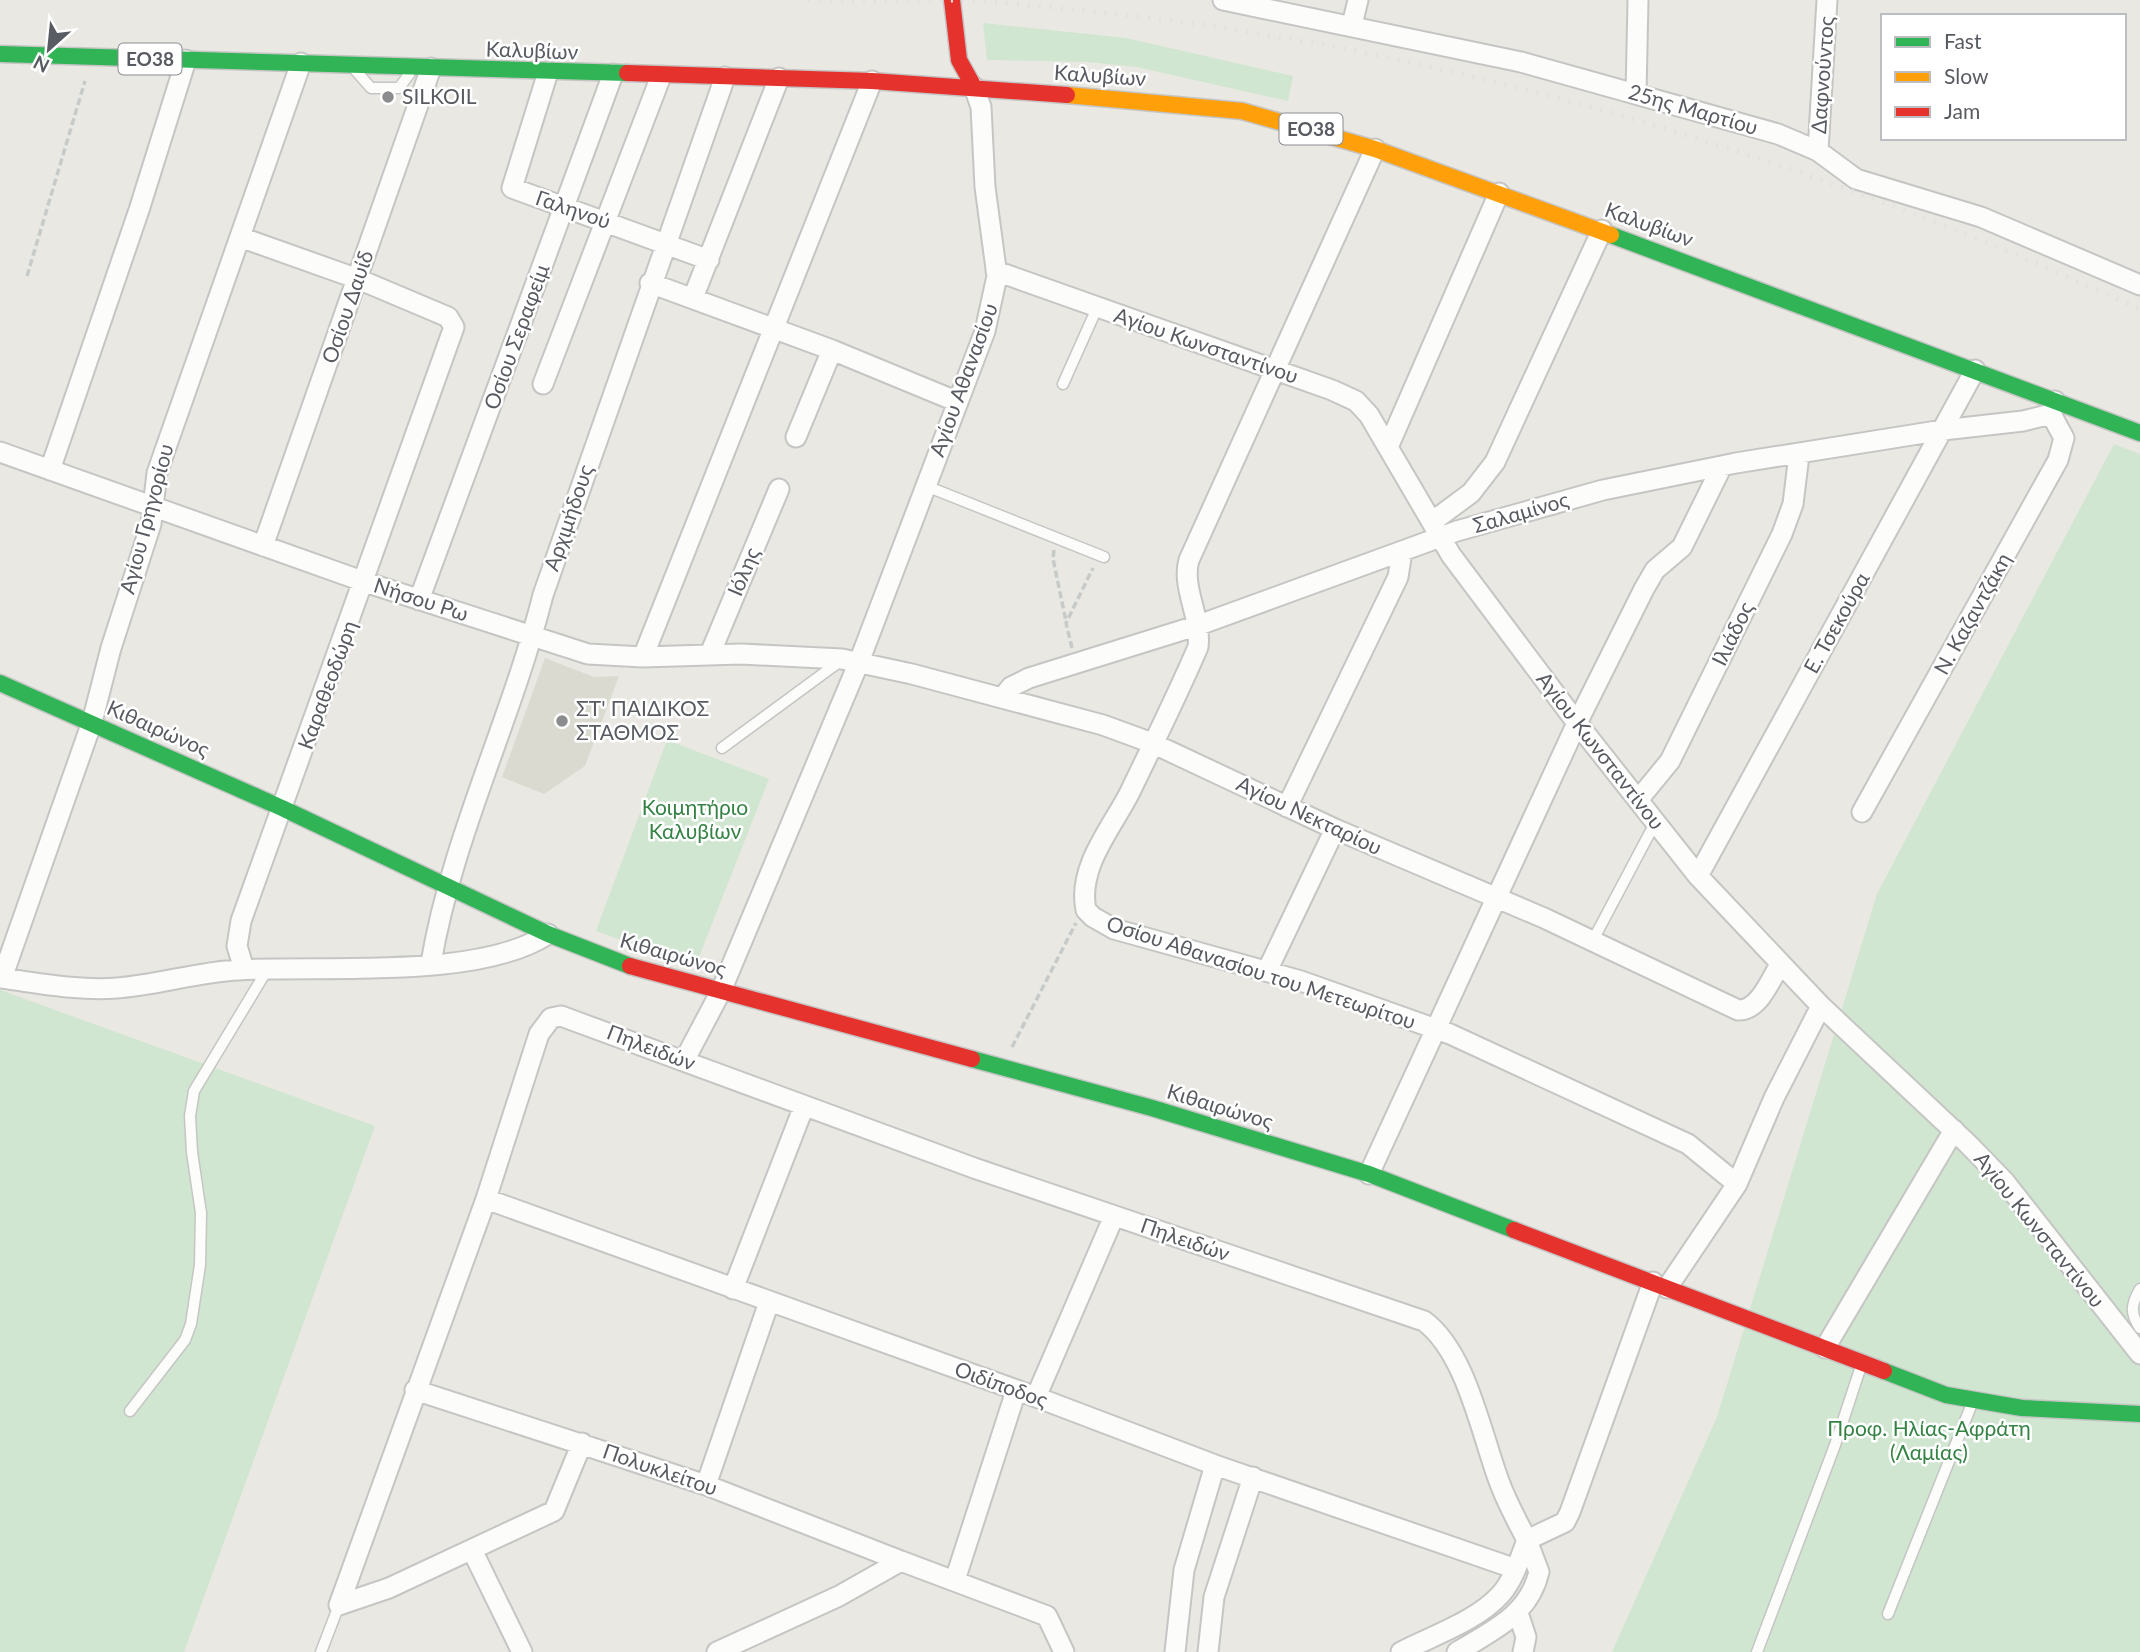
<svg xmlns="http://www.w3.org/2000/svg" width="2140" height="1652" font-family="Lato,sans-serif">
<rect width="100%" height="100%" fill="#e9e8e2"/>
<path fill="#dadad1" d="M545 658 594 677 619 676 585 766 544 794 502 777Z"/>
<path fill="#d0e6d0" d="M983 23 1126 38 1293 76 1288 101 1137 67 1088 62 987 60Z
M2114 444 2140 454V1652H1612L1717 1417 1877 894Z
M667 740 769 779 695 967 596 931Z
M0 990 375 1126 184 1652H0Z"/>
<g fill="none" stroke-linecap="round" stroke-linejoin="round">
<g stroke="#c5c6c4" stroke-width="13">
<path id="lane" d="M356 71 371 88H399L410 73
M1063 384 1097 308
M926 486 1104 557
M722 748 839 662
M1592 942 1655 823
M2140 1289C2131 1304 2130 1314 2140 1328
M130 1411 185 1340 191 1324 200 1265 201 1213 192 1152 190 1116 194 1091 267 970
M1888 1614 1973 1401
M321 1652 339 1605
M1757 1652 1835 1445 1862 1363"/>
</g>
<g stroke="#c5c6c4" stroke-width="23">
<path id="street" d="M1223 0 1521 62 1778 134 1818 151 1856 179 1981 217 2140 285
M1352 25 1358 0
M548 72 512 188 709 260
M1636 94 1638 0
M1375 149 1189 560C1181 587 1202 618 1198 647 1177 696 1153 744 1130 792 1112 828 1077 867 1086 910L1093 917 1114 929 1301 981 1450 1034 1688 1144 1737 1184
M1818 151 1827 0
M240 237 358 279 448 317 454 327 241 921 237 946 244 969
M996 271 1332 390 1356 401 1369 415 1451 555 1577 723 1698 876 1821 1006 1968 1144 2005 1182 2140 1354
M650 283 832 350 958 402
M693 298 779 78
M543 384 661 76
M796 437 832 350
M1389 445 1499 193
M0 452 365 582 588 654 643 657 741 654 842 659 912 674 1103 725 1152 743 1335 829 1544 918 1738 1010C1759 1011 1770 980 1780 965
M50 470 139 210 186 60
M1433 521 1471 493 1495 462 1602 230
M263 546 431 68
M419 600 613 74
M710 654 779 489
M643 657 872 81
M1002 698 1011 687 1029 678 1199 625 1457 531 1603 490 1736 463 1943 430 2023 421 2051 414 2055 401
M1638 800 1670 761 1782 534 1793 504 1799 455
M1287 807 1398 577 1402 552
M1862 812 2058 460 2064 438 2051 414
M1698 876 1975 370
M431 963C452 837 512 719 543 595L725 77
M1267 971 1335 829
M0 978C39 983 77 991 117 988 158 985 197 972 238 970 322 965 479 980 548 934
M2 978 92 722 111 648 151 524 157 473 301 63
M684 1061 721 991 859 662 985 331 997 276 985 187 981 107 974 87
M1369 1174 1577 723 1644 589 1655 570 1682 547 1722 466
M486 1199 1036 1397 1215 1465 1516 1569
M1667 1288 1737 1184 1774 1098 1821 1006
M733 1289 804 1106
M1825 1348 1954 1130
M415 1390 706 1485 901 1561
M1036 1397 1114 1216
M706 1485 769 1302
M472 1550 522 1652
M955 1580 1016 1391
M339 1605 486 1199 539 1034 551 1018 561 1016 974 1168 1424 1321C1466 1352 1481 1433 1499 1481 1506 1501 1517 1521 1527 1540 1520 1558 1514 1579 1501 1594 1477 1621 1432 1636 1401 1652
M339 1605 389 1588 554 1511 582 1443
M1518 1613 1526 1637 1523 1652
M717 1652 839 1596 901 1561 1047 1616 1064 1652
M1175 1652 1184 1570 1215 1465
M1208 1652 1214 1597 1253 1477
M1457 1652C1492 1631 1529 1615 1539 1572L1527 1540 1565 1522 1570 1512 1653 1282"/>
</g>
<g stroke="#c5c5c5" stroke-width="19">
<path id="fast" d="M0 54 627 73
M1611 235 2140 433
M0 683 282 808 548 934 630 966
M972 1059 1152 1108 1369 1174 1514 1230
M1884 1371 1946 1395 2022 1408 2140 1414"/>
</g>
<g stroke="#c5c5c5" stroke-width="19">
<path id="slow" d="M1067 95 1242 111 1375 149 1611 235"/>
</g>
<g stroke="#c5c5c5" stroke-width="19">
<path id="jam" d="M952 0 959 60 974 87
M627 73 872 81 1067 95
M630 966 972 1059
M1514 1230 1884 1371"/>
</g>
<path stroke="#c6cbc9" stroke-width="3.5" stroke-dasharray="7 3.5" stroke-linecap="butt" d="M27 276 85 81
M1054 550 1053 559 1066 621
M1072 648 1066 623 1093 568
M1012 1047 1076 923"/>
<use href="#lane" stroke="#fcfcfb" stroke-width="10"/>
<use href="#street" stroke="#fcfcfb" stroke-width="19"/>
<use href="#fast" stroke="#30b455" stroke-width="16"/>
<use href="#slow" stroke="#ff9f0a" stroke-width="16"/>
<use href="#jam" stroke="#e5322d" stroke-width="16"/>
<path stroke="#e2e2e1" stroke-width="5" stroke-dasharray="2 9" stroke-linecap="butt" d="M808 0C857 4 904 0 953 0 995 1 1036 6 1078 10 1447 46 1803 156 2140 309"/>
</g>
<g fill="#8b8c8e" stroke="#fff" stroke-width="2.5">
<circle cx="388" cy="97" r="7"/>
<circle cx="562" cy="721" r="7"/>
</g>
<g text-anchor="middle" stroke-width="5" stroke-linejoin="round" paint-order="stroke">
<g fill="#fff" stroke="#8a8c90" stroke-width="2">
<rect x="118.5" y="43.5" width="63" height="31" rx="5"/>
<rect x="1279.5" y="113.5" width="63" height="31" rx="5"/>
</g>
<g font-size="19" font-weight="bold" fill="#585b61">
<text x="150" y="66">ΕΟ38</text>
<text x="1311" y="136">ΕΟ38</text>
</g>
<g font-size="21" fill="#585b61" stroke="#fff">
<text transform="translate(532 51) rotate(2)" y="7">Καλυβίων</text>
<text transform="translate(1823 75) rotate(-86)" y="7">Δαφνούντος</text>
<text transform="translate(1100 76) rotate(4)" y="7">Καλυβίων</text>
<text transform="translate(1693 110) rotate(16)" y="7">25ης Μαρτίου</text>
<text transform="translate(573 210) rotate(19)" y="7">Γαληνού</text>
<text transform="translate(1649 225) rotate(20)" y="7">Καλυβίων</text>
<text transform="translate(348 307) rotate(-71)" y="7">Οσίου Δαυίδ</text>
<text transform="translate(517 337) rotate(-70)" y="7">Οσίου Σεραφείμ</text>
<text transform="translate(1206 346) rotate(19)" y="7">Αγίου Κωνσταντίνου</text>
<text transform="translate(964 380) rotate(-70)" y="7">Αγίου Αθανασίου</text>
<text transform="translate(1521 513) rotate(-16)" y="7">Σαλαμίνος</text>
<text transform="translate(569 518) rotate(-71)" y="7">Αρχιμήδους</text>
<text transform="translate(147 519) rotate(-75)" y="7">Αγίου Γρηγορίου</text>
<text transform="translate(744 572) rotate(-67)" y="7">Ιόλης</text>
<text transform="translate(421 600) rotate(18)" y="7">Νήσου Ρω</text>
<text transform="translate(1973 614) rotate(-61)" y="7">Ν. Καζαντζάκη</text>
<text transform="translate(1837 623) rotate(-61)" y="7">Ε. Τσεκούρα</text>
<text transform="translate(1733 634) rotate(-64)" y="7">Ιλιάδος</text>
<text transform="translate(328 685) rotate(-70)" y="7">Καραθεοδώρη</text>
<text transform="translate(158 729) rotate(24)" y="7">Κιθαιρώνος</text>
<text transform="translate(1600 751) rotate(52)" y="7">Αγίου Κωνσταντίνου</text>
<text transform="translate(1309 816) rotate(25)" y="7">Αγίου Νεκταρίου</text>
<text transform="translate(673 955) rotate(16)" y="7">Κιθαιρώνος</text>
<text transform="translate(1261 973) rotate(18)" y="7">Οσίου Αθανασίου του Μετεωρίτου</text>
<text transform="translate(651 1048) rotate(21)" y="7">Πηλειδών</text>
<text transform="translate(1220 1107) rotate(17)" y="7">Κιθαιρώνος</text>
<text transform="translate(2039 1230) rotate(51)" y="7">Αγίου Κωνσταντίνου</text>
<text transform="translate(1185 1240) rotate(19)" y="7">Πηλειδών</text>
<text transform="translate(1001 1385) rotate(20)" y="7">Οιδίποδος</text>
<text transform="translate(660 1470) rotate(19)" y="7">Πολυκλείτου</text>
</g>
<g font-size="21" fill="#585b61" stroke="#fff" text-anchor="start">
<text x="402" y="104">SILKOIL</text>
<text x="576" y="716">ΣΤ' ΠΑΙΔΙΚΟΣ<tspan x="576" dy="24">ΣΤΑΘΜΟΣ</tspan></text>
</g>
<g font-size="21" fill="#358345" stroke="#fff">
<text x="695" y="815">Κοιμητήριο<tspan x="695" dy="24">Καλυβίων</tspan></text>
<text x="1929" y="1436">Προφ. Ηλίας-Αφράτη<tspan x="1929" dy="24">(Λαμίας)</tspan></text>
</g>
</g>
<rect x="1881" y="14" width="245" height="126" fill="#ffffff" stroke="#bcbdc0" stroke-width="2"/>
<rect x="1895" y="37" width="35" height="10" fill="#30b455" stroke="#bcbdc0" stroke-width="2"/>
<text x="1944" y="49" font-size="21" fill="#585b61">Fast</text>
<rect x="1895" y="72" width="35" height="10" fill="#ff9f0a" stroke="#bcbdc0" stroke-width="2"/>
<text x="1944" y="84" font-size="21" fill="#585b61">Slow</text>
<rect x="1895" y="107" width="35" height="10" fill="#e5322d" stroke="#bcbdc0" stroke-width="2"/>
<text x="1944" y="119" font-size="21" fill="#585b61">Jam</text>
<g transform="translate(49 49) rotate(207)" stroke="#ffffff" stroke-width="5" paint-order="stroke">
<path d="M0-5L12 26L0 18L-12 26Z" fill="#585b61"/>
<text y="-10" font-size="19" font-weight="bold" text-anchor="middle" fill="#585b61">N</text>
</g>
</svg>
